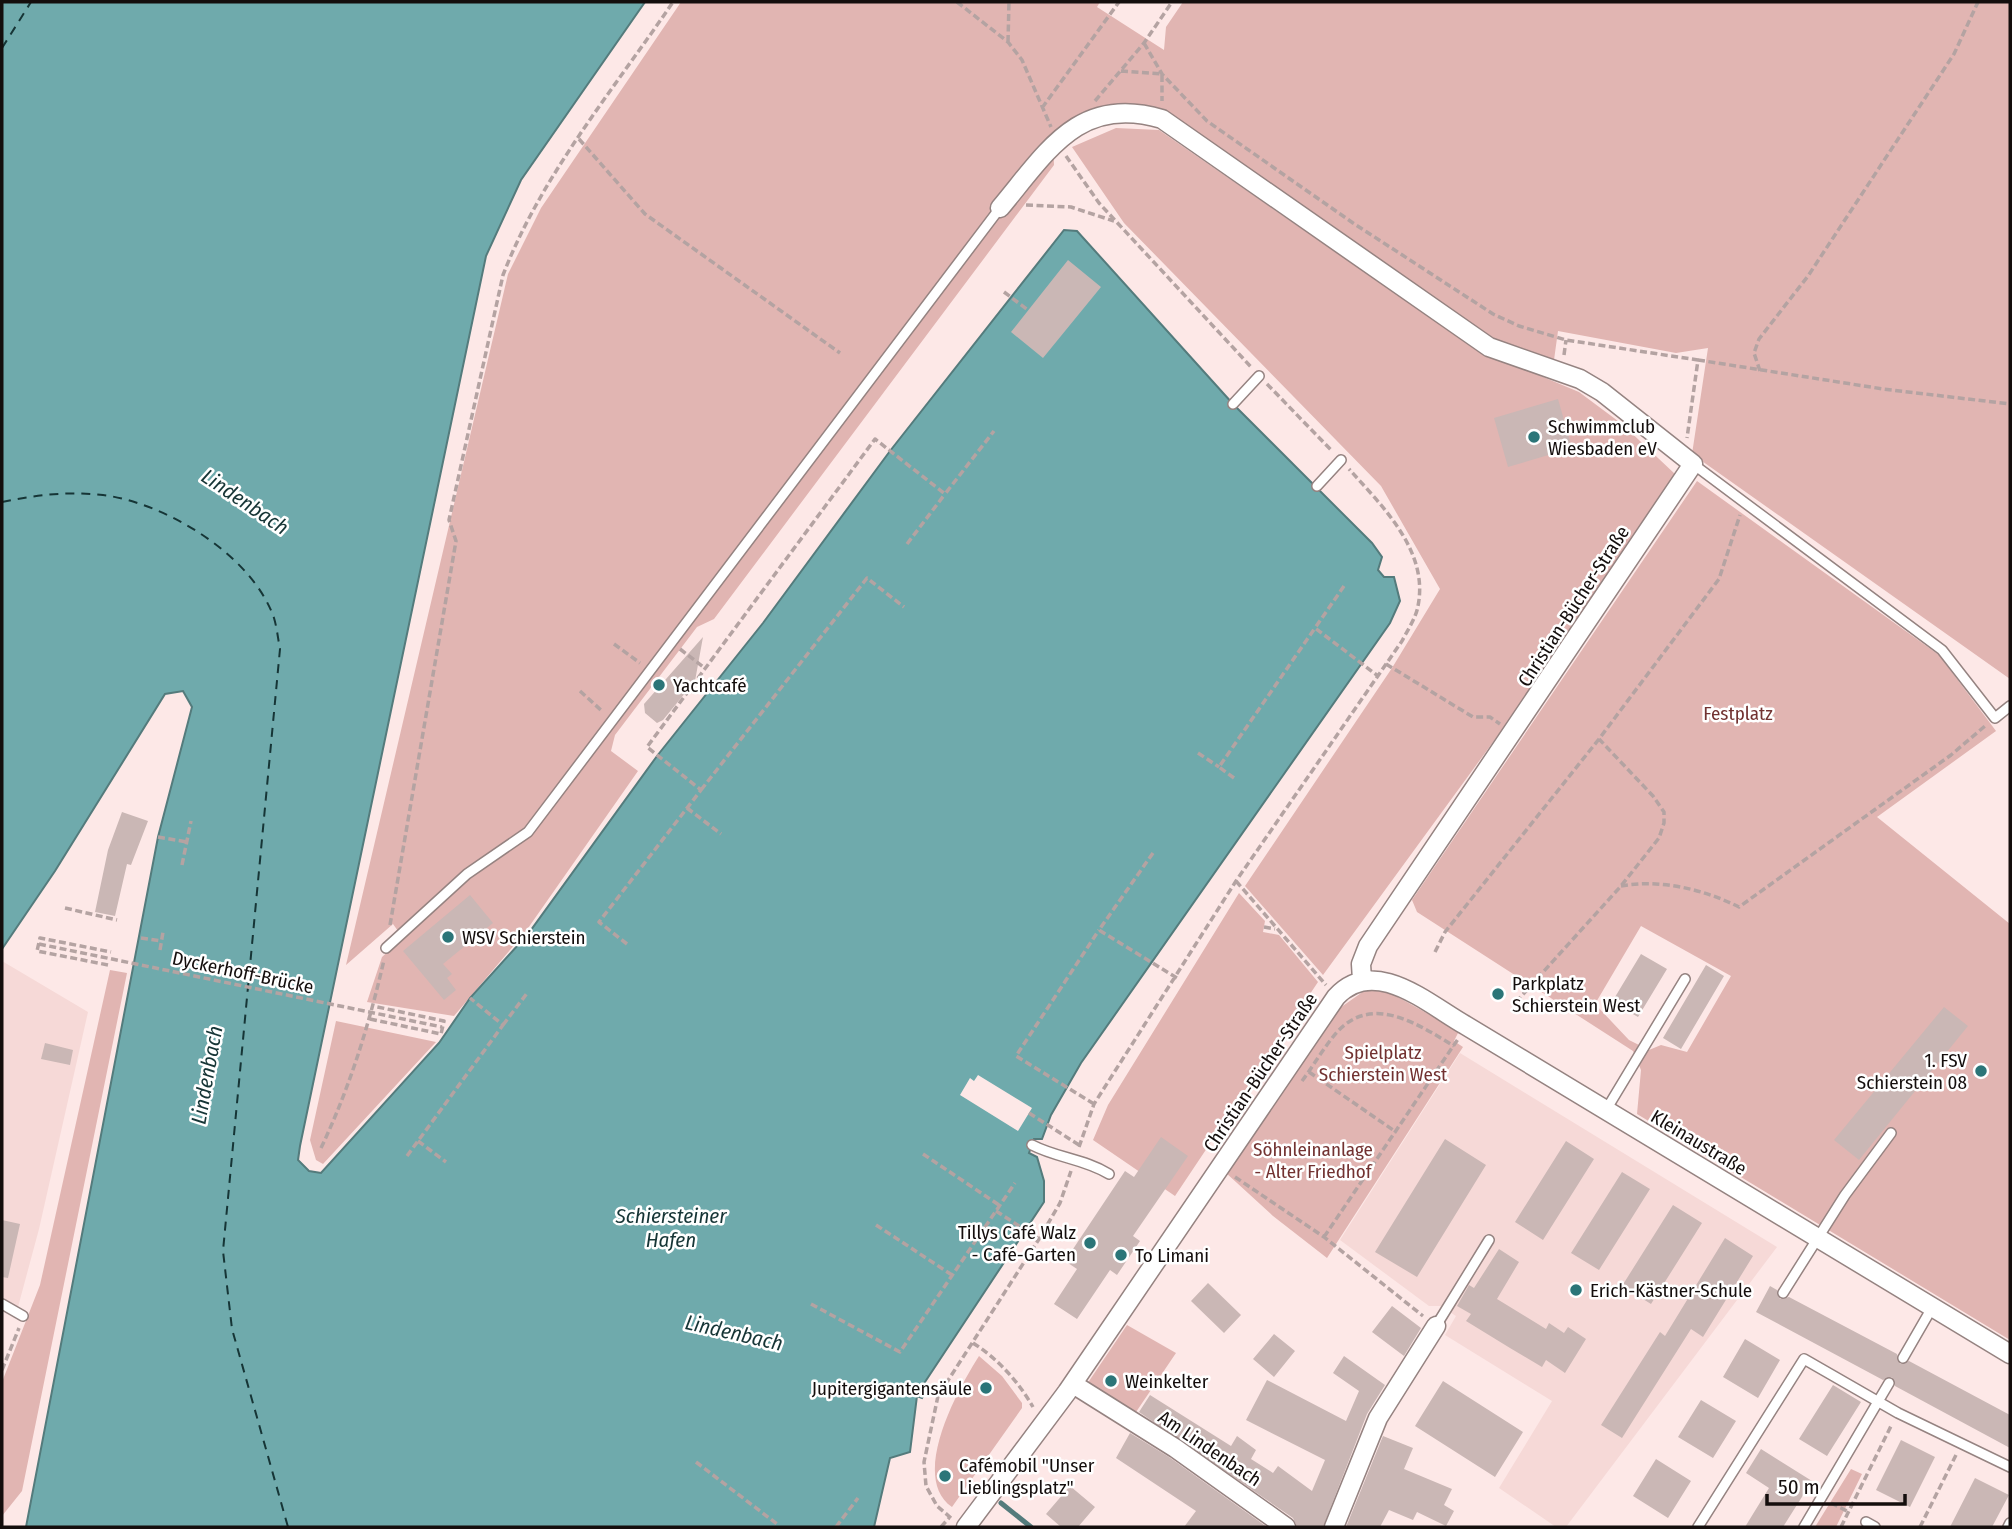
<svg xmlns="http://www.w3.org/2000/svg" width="2012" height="1529" font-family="'Fira Sans Condensed',sans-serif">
<rect width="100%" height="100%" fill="#fde8e7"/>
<path fill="#f6d9d7" d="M2 961 88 1012 39 1229 18 1307 2 1297Z
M1460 1053 1777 1247 1566 1527H1556L1499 1488 1552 1401 1445 1335 1456 1316 1440 1306H1429L1340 1240Z"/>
<path fill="#e1b5b2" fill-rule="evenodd" d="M681 2H1100L1097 7 1164 50 1166 27 1183 2H2010V679L1692 454 1708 348 1676 353 1558 331 1554 360 1486 336 1137 107 1053 140 1054 165 714 619 697 627 615 735 611 751 638 771 526 931 454 1016 367 1002 382 957 403 938 393 924 346 965 508 274 541 208Z
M1116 128 1159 130 1476 349 1579 392 1622 424 1676 475 1504 727 1323 975 1245 886 1392 668 1440 589 1381 486 1124 223 1072 147Z
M1697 481 1939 655 1996 731 1877 817 2010 924V1340L1637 1114 1641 1070 1633 1051 1417 912 1412 900ZM1641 926 1731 976 1687 1052 1661 1045 1649 1050 1629 1040 1595 1004Z
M1239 893 1265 921 1263 932 1279 935 1318 982 1175 1196 1093 1140 1108 1105Z
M110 970 127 973 22 1491 2 1516V1382L40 1285Z
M1364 991H1387L1459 1031 1454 1041 1463 1047 1327 1258 1273 1216 1225 1172 1337 1010Z
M336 1021 436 1042 323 1164 316 1160 310 1140Z
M1127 1325 1176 1353 1134 1415 1085 1387Z
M979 1356 1002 1376 1022 1403V1408L952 1507C909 1477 958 1389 979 1356Z
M1851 1469 1862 1474 1836 1527H1815Z"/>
<path fill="#6faaac" stroke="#547b7c" stroke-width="2" d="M2 2H645L521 180 486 256 300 1146 298 1160 309 1171 321 1173 439 1043 470 998 528 934 657 756 763 623 890 451 1064 230 1077 231 1233 404 1372 543 1382 557 1378 570 1384 577H1394L1400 601 1390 623 1081 1063 1051 1115 1042 1139H1034L1029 1153 1037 1157 1044 1181V1202L923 1385 924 1395 922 1398 917 1396 910 1452 890 1458 874 1527H26L158 837 192 707 183 691 165 694 55 871 2 949Z"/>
<path fill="#fde8e7" d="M978 1075 1032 1108 1018 1131 960 1095 970 1078 974 1081Z"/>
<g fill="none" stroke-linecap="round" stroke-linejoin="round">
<path stroke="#547b7c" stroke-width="5" d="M1001 1503 1031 1527"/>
<path stroke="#163536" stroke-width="2" stroke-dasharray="9 7" stroke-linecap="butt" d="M2 48 31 2
M2 502C35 495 68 491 103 495 166 503 252 555 274 618 277 628 278 639 280 649L223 1251 232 1329 288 1527"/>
</g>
<path fill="#cab7b5" d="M1068 260 1101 287 1043 358 1011 332Z
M1558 399 1572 448 1508 467 1494 418Z
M703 637 695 681 663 720 657 723 645 713 644 704Z
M122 812 148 821 131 865 127 864 115 916 95 912 108 850Z
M470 895 493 923 443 964 452 974 447 978 456 990 444 1000 403 951Z
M1641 954 1667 969 1638 1017 1612 1002Z
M1706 965 1724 976 1681 1049 1663 1038Z
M1944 1007 1968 1026 1859 1160 1834 1140Z
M45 1043 73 1050 70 1065 41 1059Z
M1161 1137 1188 1156 1133 1236 1140 1241 1117 1275 1110 1270 1077 1319 1054 1304 1077 1269 1065 1261 1125 1171 1134 1177Z
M1445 1139 1486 1165 1417 1277 1375 1252Z
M1566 1141 1594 1159 1543 1240 1515 1222Z
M1622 1172 1650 1189 1599 1270 1571 1253Z
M1673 1205 1702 1223 1651 1304 1622 1286Z
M2 1220 20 1224 8 1278 2 1277Z
M1725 1238 1753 1256 1703 1337 1691 1329 1622 1438 1601 1425 1660 1332 1665 1336Z
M1499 1249 1519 1262 1497 1299 1546 1329 1549 1323 1564 1333 1568 1327 1586 1339 1565 1373 1546 1360 1542 1367 1510 1348 1466 1321 1471 1314 1457 1306 1469 1285 1474 1288Z
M1208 1283 1241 1315 1224 1333 1191 1301Z
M1770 1286 1777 1290 1780 1299 1789 1297 1897 1354 1900 1364 1909 1361 2010 1415V1448L1895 1386 1892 1377 1883 1380 1756 1312Z
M1392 1306 1421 1328 1404 1356 1372 1332Z
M1274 1334 1295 1351 1274 1377 1253 1359Z
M1745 1339 1780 1360 1758 1398 1723 1377Z
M1344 1356 1385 1385 1367 1414 1323 1527H1297L1293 1518 1139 1412 1150 1395 1231 1446 1237 1436 1256 1450 1251 1459 1273 1473 1278 1466 1312 1491 1325 1460 1246 1420 1267 1380 1346 1421 1359 1391 1333 1373Z
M1443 1381 1523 1432 1495 1477 1415 1426Z
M1833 1385 1861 1402 1827 1456 1799 1439Z
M1701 1400 1736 1421 1713 1458 1678 1437Z
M1130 1433 1169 1457 1267 1527H1184L1196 1511 1116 1458Z
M1383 1436 1413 1448 1404 1469 1452 1489 1444 1505 1454 1511 1446 1526 1417 1512 1413 1520 1389 1510 1380 1527H1346Z
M1901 1440 1935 1457 1910 1507 1876 1490Z
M1761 1449 1812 1481 1783 1527H1745L1769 1488 1746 1473Z
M1656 1459 1691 1481 1668 1518 1633 1496Z
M1975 1478 2009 1495 1992 1527H1950Z
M1070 1486 1095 1507 1078 1527H1061L1046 1514Z"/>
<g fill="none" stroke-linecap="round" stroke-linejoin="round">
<g stroke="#958381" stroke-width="12">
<path id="service" d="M1233 404 1259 376
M1693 464 1942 650 1995 718 2010 706
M1317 486 1341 460
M386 948 467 874 528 832 1000 208
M1606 1110 1685 979
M1032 1145C1057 1158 1085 1159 1109 1174
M1783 1293 1845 1195 1891 1133
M2 1304 23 1316
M1436 1326 1489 1240
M1903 1358 1933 1306
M1866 1522 1875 1527
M1698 1527 1804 1359 1898 1413 2010 1467
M1804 1527 1889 1383
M2008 1527 2010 1523"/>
</g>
<g stroke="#958381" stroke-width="21">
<path id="minor" d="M1000 208C1047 152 1079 94 1162 119L1489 347 1580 379 1602 392 1693 464 1368 946 1361 964 1362 980
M1073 1384 1175 1448 1286 1527
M966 1527 1067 1392 1336 997C1374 955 1428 1004 1465 1025L2010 1354
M1334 1527 1378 1418 1436 1326"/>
</g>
<path stroke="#b4a3a2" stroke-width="3.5" stroke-dasharray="7 3.5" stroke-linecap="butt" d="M957 2 1008 42 1022 60 1051 127
M1008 42 1009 2
M1144 43 1162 74 1207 121 1353 223 1493 314 1519 326 1566 340 1698 360 1687 438
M1121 71 1162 74V101
M1095 101 1144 43 1172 2
M1042 108 1119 2
M579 139 645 214 840 353
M1066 156 1099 203 1252 368
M1026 205 1071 207 1114 221
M1004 292 1028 310
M1564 355 1566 340
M1698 360 1883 389 2010 404
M1760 371 1754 353 1759 339 1808 276 1954 54 1978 2
M1267 384 1332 451
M907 544 945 494
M1344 586 1315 628 1378 676
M614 644 640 663
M680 649 706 669
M1386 664 1473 717H1490L1500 724
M580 691 602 711
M1198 753 1219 767
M1234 778 1219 767 1315 628
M701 790 867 578 904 607
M687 808 721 834
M158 837 187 842
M1153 853 1099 930 1177 978
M182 865 191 821
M1236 881 1326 985
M1621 886C1660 879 1703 889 1739 907L1951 755 1985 726
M65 908 117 920
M390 925 456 541 449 520 503 275C541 176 614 89 673 2
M1264 927 1275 929
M141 938 161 941
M627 944 599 922 701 790 647 747 875 439 945 494 994 431
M160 950 163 932
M1435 952 1445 932 1599 739 1719 579 1740 515
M108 965 37 951 40 938 111 952
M1516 1002 1621 886 1659 838 1664 823V812L1653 796 1599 739
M370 1019 441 1034 444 1021 373 1006
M503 1025 528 992
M1309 1072 1396 1132
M1302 1081C1314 1065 1324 1047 1337 1032 1373 993 1419 1025 1454 1046
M1094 1104 1016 1056 1099 930
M1029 1113 1079 1145
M418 1141 446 1162
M1079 1147 1094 1104 1236 881 1402 641C1407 631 1416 618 1418 606 1429 551 1383 507 1349 469
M321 1148C350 1087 369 1025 384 960
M923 1154 999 1205
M407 1156 503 1025 470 998
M1235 1177 1324 1237 1423 1316
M996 1211 1039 1239
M876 1225 952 1275
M1324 1237 1458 1039
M811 1304 900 1352 1015 1183
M973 1343C998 1359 1018 1381 1033 1407
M2 1370 19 1328
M696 1462 777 1524 775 1527
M1831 1503 1849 1512
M951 1518 937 1506 926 1486 924 1462 938 1396 1039 1239 1060 1203 1071 1171
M836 1527 858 1498
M941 1527 949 1518
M1841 1527 1892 1424
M1920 1527 1956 1455"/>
<use href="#service" stroke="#fff" stroke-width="9"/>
<use href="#minor" stroke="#fff" stroke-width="18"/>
<path stroke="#b4a3a2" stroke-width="3.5" stroke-dasharray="7 3.5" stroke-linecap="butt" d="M39 944 442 1027"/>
</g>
<g fill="#2b7578" stroke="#fff" stroke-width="2.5">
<circle cx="1534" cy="437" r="7"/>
<circle cx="659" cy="685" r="7"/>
<circle cx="448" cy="937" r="7"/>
<circle cx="1498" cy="994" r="7"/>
<circle cx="1981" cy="1071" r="7"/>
<circle cx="1090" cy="1243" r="7"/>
<circle cx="1121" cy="1255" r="7"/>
<circle cx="1576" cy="1290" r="7"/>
<circle cx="1111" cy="1381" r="7"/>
<circle cx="986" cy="1388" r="7"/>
<circle cx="945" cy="1476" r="7"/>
</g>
<g text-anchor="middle" stroke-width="5" stroke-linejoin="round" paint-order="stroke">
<g font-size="19" fill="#140e0d" stroke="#fff" text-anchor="start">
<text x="1548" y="433">Schwimmclub<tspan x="1548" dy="22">Wiesbaden eV</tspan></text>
<text x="673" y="692">Yachtcafé</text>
<text x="462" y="944">WSV Schierstein</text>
<text x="1512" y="990">Parkplatz<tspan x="1512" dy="22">Schierstein West</tspan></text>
<text x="1967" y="1067" text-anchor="end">1. FSV<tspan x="1967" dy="22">Schierstein 08</tspan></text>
<text x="1076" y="1239" text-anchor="end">Tillys Café Walz<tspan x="1076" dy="22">- Café-Garten</tspan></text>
<text x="1135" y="1262">To Limani</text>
<text x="1590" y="1297">Erich-Kästner-Schule</text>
<text x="1125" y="1388">Weinkelter</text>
<text x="972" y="1395" text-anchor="end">Jupitergigantensäule</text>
<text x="959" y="1472">Cafémobil "Unser<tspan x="959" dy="22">Lieblingsplatz"</tspan></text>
</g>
<g font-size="19" fill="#140e0d" stroke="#fff">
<text transform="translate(1573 606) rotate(-57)" y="7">Christian-Bücher-Straße</text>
<text transform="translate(243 972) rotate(12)" y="7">Dyckerhoff-Brücke</text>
<text transform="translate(1260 1072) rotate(-56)" y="7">Christian-Bücher-Straße</text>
<text transform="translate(1699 1142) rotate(31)" y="7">Kleinaustraße</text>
<text transform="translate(1210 1448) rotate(34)" y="7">Am Lindenbach</text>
</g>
<g font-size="19" fill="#723231" stroke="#fff">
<text x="1738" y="720">Festplatz</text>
<text x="1383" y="1059">Spielplatz<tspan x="1383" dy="22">Schierstein West</tspan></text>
<text x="1313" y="1156">Söhnleinanlage<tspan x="1313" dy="22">- Alter Friedhof</tspan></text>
</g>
<g font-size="21" font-style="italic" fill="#163536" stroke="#fff">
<text transform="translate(245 502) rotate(34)" y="7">Lindenbach</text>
<text transform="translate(207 1075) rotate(-80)" y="7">Lindenbach</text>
<text x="671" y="1223">Schiersteiner<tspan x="671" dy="24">Hafen</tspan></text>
<text transform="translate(734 1333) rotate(13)" y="7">Lindenbach</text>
</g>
</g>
<rect width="2012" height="1529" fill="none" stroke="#140e0d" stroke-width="7"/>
<path d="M1767 1494v10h138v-10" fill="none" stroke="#140e0d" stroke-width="3.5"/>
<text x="1778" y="1494" font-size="21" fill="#140e0d" stroke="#ffffff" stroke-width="5" paint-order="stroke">50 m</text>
</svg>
